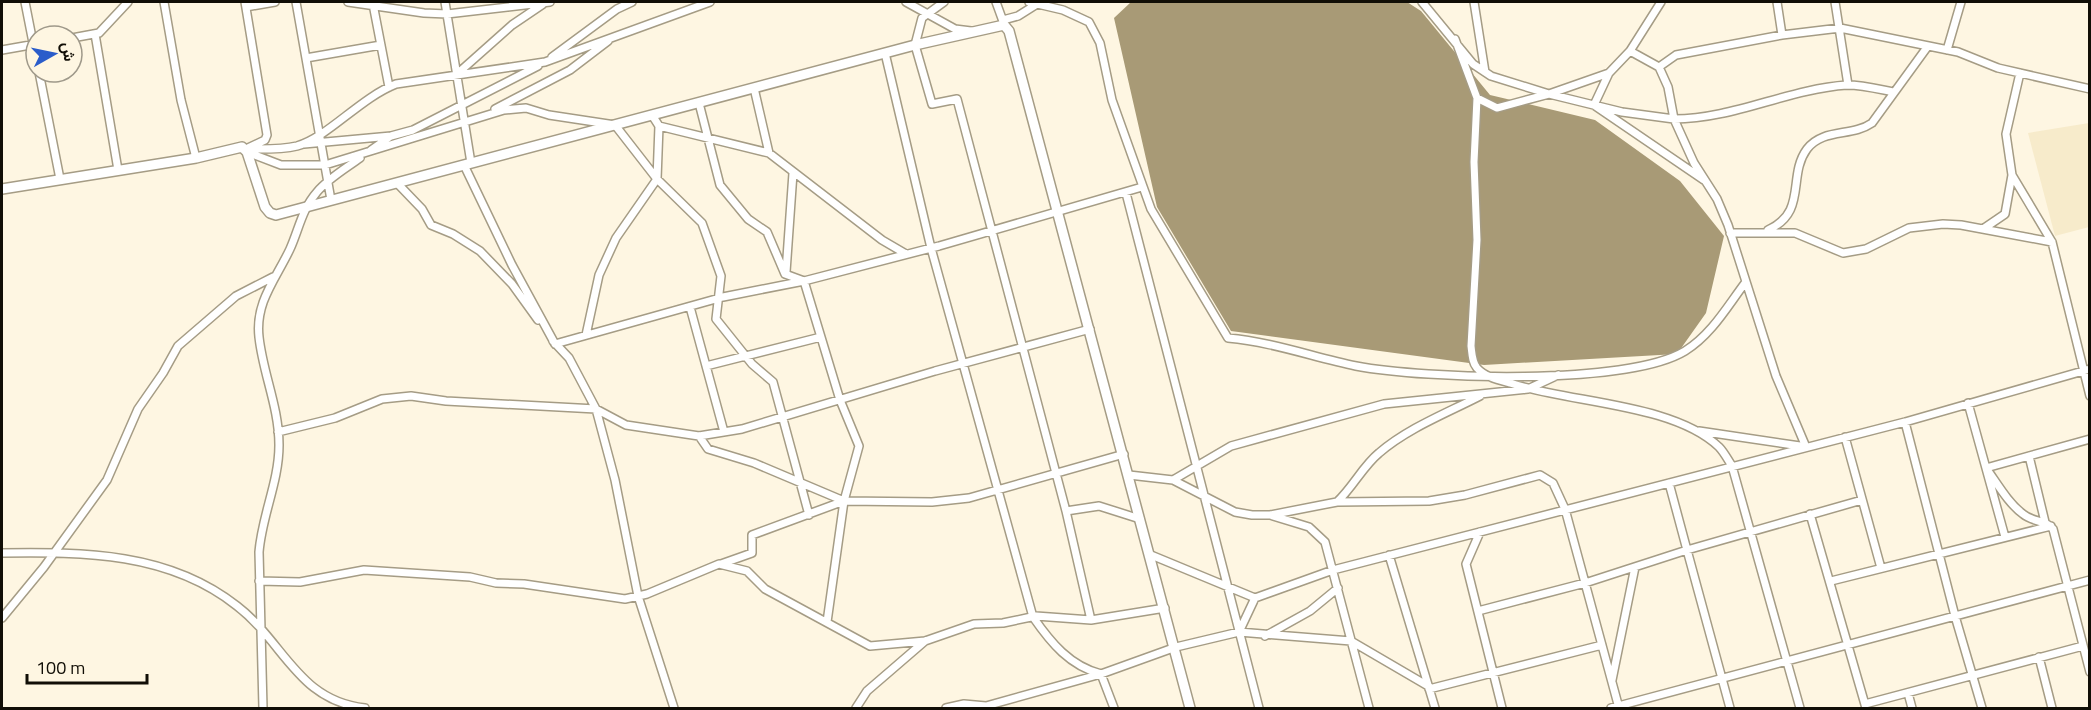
<svg xmlns="http://www.w3.org/2000/svg" width="2091" height="710" font-family="'Titillium Web',Vazirmatn,sans-serif">
<rect width="100%" height="100%" fill="#fef6e2"/>
<path fill="#f7ebcb" d="M2089 123V227L2055 236 2028 133Z"/>
<path fill="#a89a76" d="M1131 2H1407L1421 11 1490 95 1595 120 1680 181 1724 236 1706 313 1677 354 1484 365 1231 331 1157 207 1114 18Z"/>
<g fill="none" stroke-linecap="round" stroke-linejoin="round">
<g stroke="#a59c85" stroke-width="10">
<path id="minor" d="M25 2 36 58
M164 2 181 100 196 158
M245 2 267 135 265 140 248 148
M296 2 331 200
M348 2 424 13 447 14 550 2
M445 2 471 163
M906 2 955 29 971 31
M944 2 922 18 915 45 932 104 957 99 1066 511 1099 506 1140 519
M996 2 1004 24
M1029 2 1063 10 1089 22 1100 43 1112 100 1151 209 1228 338C1272 342 1313 357 1356 366 1425 379 1627 386 1685 351 1711 335 1727 307 1745 283
M1422 2 1473 64 1491 76 1549 94 1622 112 1674 119 1694 163 1717 199 1728 225 1776 376 1806 447
M1474 2 1485 72
M1661 2 1630 51 1659 67 1668 87 1674 119C1733 119 1788 89 1847 85 1863 85 1878 89 1893 92
M1777 2 1782 35
M1835 2 1848 85
M373 4 389 87
M246 7 275 2
M1003 20 1018 16 1037 4
M95 34 118 170
M72 38 99 33 128 2
M1455 39 1477 98 1474 162 1477 240 1471 346C1472 354 1472 362 1477 368 1485 377 1499 380 1510 383 1569 403 1673 403 1719 447 1724 452 1728 460 1732 466L1800 708
M2 50 36 44
M1947 50 1961 2
M885 53 931 248 1033 617C1051 643 1070 666 1101 674L1114 708
M552 57 617 9 632 2
M306 58 381 45
M1659 67 1676 55 1782 35 1840 28 1958 52 1998 68 2090 89
M39 72 60 179
M1609 73 1594 105 1704 180
M2020 73 2006 134 2012 175 2052 242 2090 396
M457 74 512 25 543 4
M754 88 769 153 882 240 906 254
M1477 98 1497 108 1549 94 1609 73 1630 51
M699 103 720 185 748 219 767 232 785 274 804 281 840 400 859 446 844 501 827 622
M495 109 570 70 608 41
M659 126 769 153
M304 144 391 136 413 130 538 66
M246 149C263 149 280 150 297 146 327 138 360 98 396 84L545 62 710 2
M371 150 391 136
M247 152 281 165H325L504 110 526 108 549 115 615 125 657 179 702 223 721 276 716 319 752 364 773 382 809 515
M464 165 512 265 555 344 723 297 804 281 939 246 1142 187
M397 183 422 209 431 225 453 234 480 251 512 284 538 320
M1126 193 1259 708
M1983 229 2005 214 2012 175
M1768 230C1808 212 1787 176 1807 149 1823 128 1852 137 1872 123L1928 46
M1730 233H1795L1843 253 1866 249 1909 228 1943 224 1961 225 2052 242
M786 272 793 173
M690 307 724 432
M586 335 599 275 616 238 657 179 659 126 652 115
M553 341 569 358 596 409 615 480 638 596 674 708
M706 366 821 337
M1968 403 2005 537
M1905 422 1955 616 1982 708
M1699 431 1800 446
M278 432 335 418 382 399 411 396 446 401 596 409 626 425 699 436 742 429 935 371 1090 329
M699 436 708 449 754 463 844 501
M1845 437 1881 568
M2090 439 1986 468C1997 483 2008 503 2023 514 2032 522 2046 520 2053 529L2090 672
M2029 456 2045 522
M1129 475 1173 480 1231 446 1384 404 1528 389 1558 375
M1173 480 1235 512 1252 515H1270L1337 502 1429 501 1465 495 1540 475 1553 483 1565 509 1619 708
M1337 502C1353 487 1363 466 1379 453 1408 428 1447 413 1480 396
M1066 511 1091 620
M1810 514 1866 708
M1270 515 1309 527 1325 542 1369 708
M1480 532 1466 564 1502 708
M2 553C84 552 169 552 237 606 284 642 298 701 365 708
M1151 555 1255 598
M1389 555 1435 708
M721 564 752 553V535L844 501 932 502 969 498 1124 454
M259 581 300 582 364 570 470 577 496 583 524 584 625 599 647 594 719 564 747 571 765 589 870 646 925 641 974 624 1003 623 1036 616 1091 620 1165 608
M1831 581 2051 526
M1478 611 1585 583 1687 550 1669 483
M2 618 44 567 107 480 138 409 163 373 178 346 236 296 273 277
M1239 632 1255 598 1333 570 1905 422 2090 369
M1265 636 1310 611 1338 588
M2039 657 2052 708
M1612 680 1635 567
M1429 689 1602 645
M1908 693 1912 708
M1865 704 2083 646
M263 708 259 552C262 515 279 482 279 445 279 407 263 374 259 337 255 302 276 279 290 249 299 229 302 209 317 192 329 178 345 169 360 158
M856 708 867 691 925 641
M946 708 964 704 986 706 1101 674 1176 647 1239 632 1351 641 1428 686
M1611 708 2090 580
M1730 708 1687 550 1862 500"/>
</g>
<g stroke="#a59c85" stroke-width="12">
<path id="tertiary" d="M2 189 196 158 242 147 247 152 265 207 270 213 276 215 915 45 1004 25 1009 31 1190 708"/>
</g>
<use href="#minor" stroke="#fff" stroke-width="7"/>
<use href="#tertiary" stroke="#fff" stroke-width="9"/>
</g>
<rect width="2091" height="710" fill="none" stroke="#110e06" stroke-width="6"/>
<g transform="translate(54 54) rotate(81)"><circle r="28" fill="#fef6e2" stroke="#9f998a" stroke-width="1.5"/>
<path d="M0-4.5L10 22L0 15L-10 22Z" fill="#2a5cca"/>
<text y="-9" font-size="16" font-weight="bold" text-anchor="middle" fill="#110e06">ش</text>
</g>
<path d="M27 674v9h120v-9" fill="none" stroke="#110e06" stroke-width="3"/>
<text x="36" y="674" font-size="18" fill="#110e06" stroke="#fef6e2" stroke-width="4.5" paint-order="stroke">100 m</text>
</svg>
